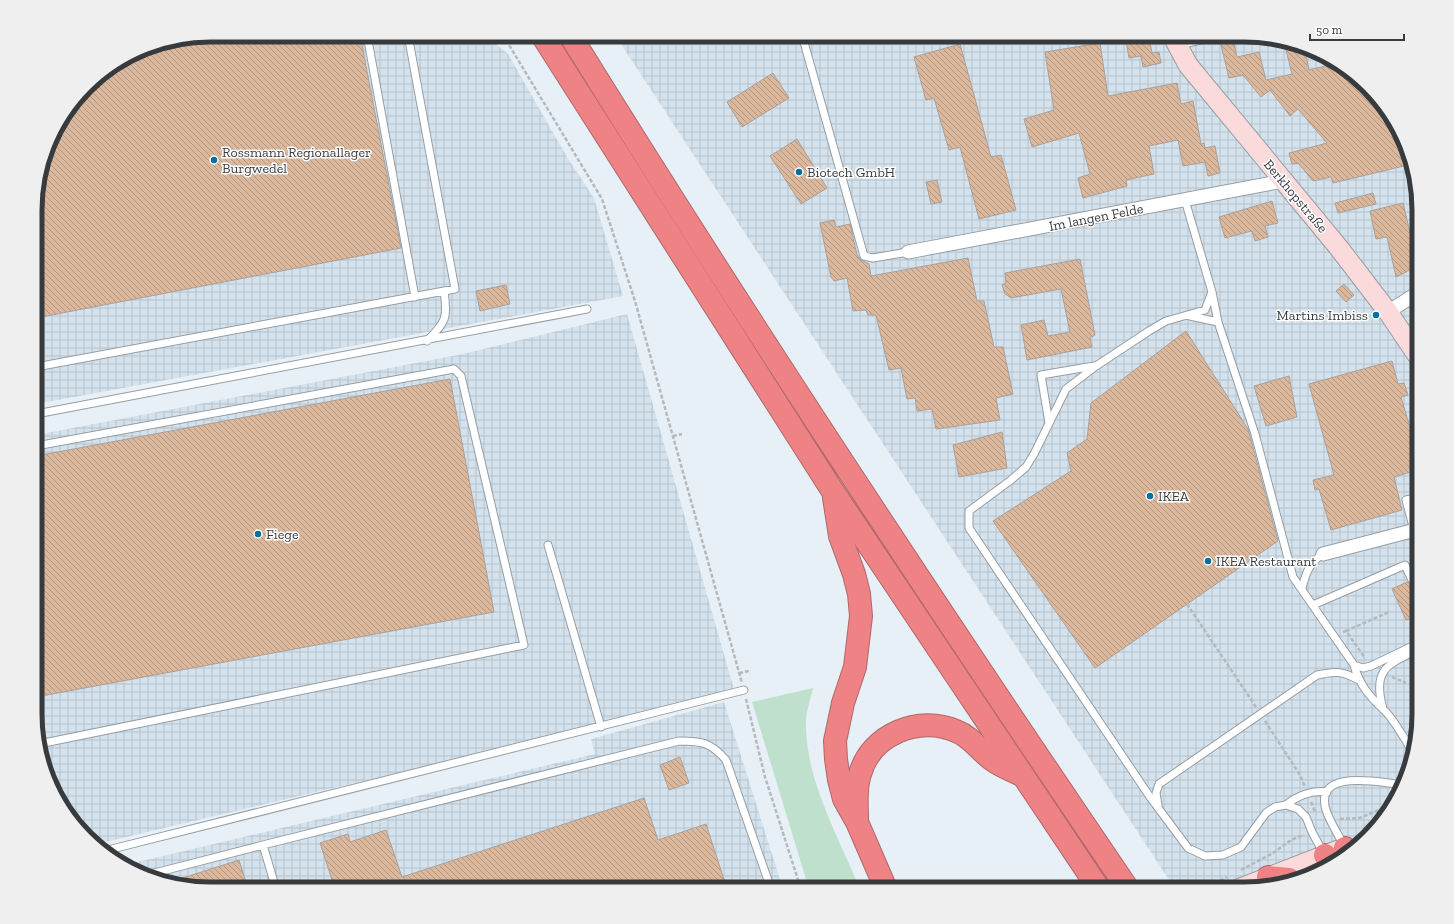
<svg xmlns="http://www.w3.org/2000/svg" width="1454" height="924" font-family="'Zilla Slab',serif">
<defs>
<pattern id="industrial-grid" width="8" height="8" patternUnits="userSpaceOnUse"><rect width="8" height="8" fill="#d4e2ed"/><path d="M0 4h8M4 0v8" fill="none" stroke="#b7c3cc"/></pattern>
<pattern id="building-back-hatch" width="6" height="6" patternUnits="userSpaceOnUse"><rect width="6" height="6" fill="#dbb79c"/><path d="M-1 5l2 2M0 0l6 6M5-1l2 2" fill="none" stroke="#b39681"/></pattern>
</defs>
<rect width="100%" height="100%" fill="#e8f0f7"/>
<path fill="url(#industrial-grid)" d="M210 35H485L508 54 567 157 594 198 623 296 36 404V187L53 132 94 79 143 48Z
M615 35H1244L1300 44 1341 64 1396 123 1419 199V725L1410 770 1390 811 1331 866 1255 889H1175Z
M627 314 735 693 97 844 64 811 36 737V435L463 354Z
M724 702 783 889H210L164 883 125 865 595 754 591 739Z"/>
<path fill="#bfe0cd" d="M813 688C810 701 805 715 806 727 807 783 839 838 860 889H809L752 702Z"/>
<path fill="url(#building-back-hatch)" stroke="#a9a19b" d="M210 35H360L401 248 36 318V187L53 132 94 79 129 57 167 48 166 44Z
M1227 35H1232L1237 57 1259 52 1266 80 1292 74 1284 42 1304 46 1309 70 1338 63 1401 140 1408 165 1333 183 1331 177 1313 181 1298 163 1292 164 1289 153 1327 143 1298 109 1290 116 1270 90 1261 97 1243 75 1229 78 1220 41 1225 39Z
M1149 37 1152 53 1159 52 1161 63 1143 67 1141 56 1129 58 1126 41Z
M1100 43 1108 96 1177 83 1181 104 1193 101 1201 144 1204 143 1205 148 1215 146 1220 173 1208 176 1205 162 1183 166 1178 140 1149 146 1154 174 1126 180 1127 186 1083 198 1078 178 1090 174 1079 133 1032 147 1024 119 1054 110 1045 52Z
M960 44 991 157 1001 155 1016 210 979 219 960 147 949 150 934 98 926 100 914 57Z
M773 73 789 98 742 127 727 102Z
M797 139 827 188 801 204 770 156Z
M937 180 942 202 931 204 926 182Z
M1373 193 1376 204 1338 213 1335 203Z
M1272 201 1278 223 1265 226 1268 237 1255 241 1252 231 1225 238 1219 217Z
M1403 203 1418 266 1396 277 1387 237 1376 239 1370 211Z
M834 220 836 227 850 224 857 255 861 260 869 264 871 276 968 258 977 301H984L994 347H1003L1013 394 996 398 1000 420 936 429 932 409 917 411 915 398 907 399 901 368 889 370 876 315H868L866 310 853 311 847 278 834 281 831 277 820 223Z
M1080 259 1095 335 1090 338 1092 347 1027 360 1021 325 1044 320 1048 336 1070 332 1061 289 1011 298 1005 294 1002 285 1006 283 1005 273Z
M1344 284 1354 295 1346 302 1336 291Z
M506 285 510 304 480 311 476 291Z
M1186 331 1248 429 1278 541 1095 668 993 521 1071 471 1067 453 1087 439 1091 403Z
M1392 361 1398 384 1404 383 1408 395 1401 397 1417 451 1419 450V467L1414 471 1394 477 1402 510 1331 530 1319 489 1315 490 1313 480 1334 475 1309 384Z
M1289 376 1297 417 1266 426 1254 386Z
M450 379 494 612 36 697V456Z
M1002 432 1007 468 959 477 953 445Z
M1419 577V616L1406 620 1392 589 1407 582 1414 585Z
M680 757 689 783 669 790 660 765Z
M644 798 658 840 706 824 727 889H335L320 843 348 834 350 842 386 830 402 877Z
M239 860 248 889H210L167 883Z"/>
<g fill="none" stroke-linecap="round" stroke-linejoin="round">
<g stroke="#969ea4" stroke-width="9">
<path id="service" d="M367 35 415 297
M802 35 864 256 873 258 908 252
M1179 45 1222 35
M1185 200 1212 292 1218 322 1255 434 1293 577 1354 665C1359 684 1369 696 1383 709 1392 717 1407 742 1413 753
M1212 292 1205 310 1166 321 1149 331 1096 366 1066 389 1034 454 1026 467 1011 480 969 511V528L1150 797 1188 848 1205 856 1223 855 1241 847 1266 813 1275 807 1286 805 1298 809 1306 817 1312 832 1324 854
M1190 316 1218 322
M427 341C446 322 448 318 444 291
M36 367 455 289 408 35
M36 414 587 309
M1049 423 1041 375 1094 366
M36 446 454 369 461 376 524 645 39 744
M1414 530 1406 500 1419 497
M548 545 601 727
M1302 588C1306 573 1309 563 1323 554
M1313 605 1405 565 1412 580
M1354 665 1363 668 1371 666 1419 643
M1383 709C1372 669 1387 665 1419 649
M1158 805 1156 793 1159 784 1317 675C1335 671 1341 671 1357 679
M1286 805C1297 796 1312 790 1327 792
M1344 846C1338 834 1330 822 1326 810 1314 769 1376 782 1397 784L1404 782
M104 851 744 690
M147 875 263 845
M276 889 263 845 679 741C702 741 710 742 726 760L771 889"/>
</g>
<g stroke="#969ea4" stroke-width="15">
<path id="minor" d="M908 252 1283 181
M1388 312 1419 292
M1323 554 1419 529"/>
</g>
<g stroke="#969ea4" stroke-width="21">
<path id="secondary" d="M1172 35 1188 65 1339 248 1388 312 1419 358
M1238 889 1338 850"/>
</g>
<g stroke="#ae696c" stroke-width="24">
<path id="motorway" d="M542 35 832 490 1099 889
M570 35C749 324 937 608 1128 889
M834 498 840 536 854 574 859 594 861 616 855 667 843 703 835 741 836 759 839 780 844 799 857 822 886 889
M857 819C857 804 855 788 860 774 871 734 919 715 956 731 972 737 980 752 994 761 1002 767 1012 770 1021 775
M1345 848 1347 851
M1325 855 1331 866
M1268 877 1289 879"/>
</g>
<path stroke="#b3babf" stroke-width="2.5" stroke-dasharray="4 2" stroke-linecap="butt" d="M503 35 602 199 635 301 742 683
M673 436 682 434
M1187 604 1256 707
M1346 631 1389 612
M1343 632 1346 631 1365 658
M739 673 749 671
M1392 677 1406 683
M746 699 765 777 801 889
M1265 721 1300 775 1305 787
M1311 802 1315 812
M1340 819 1360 818 1393 804
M1241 870 1273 853 1291 840 1304 835
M1204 889 1227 877"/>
<use href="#service" stroke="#fff" stroke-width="7"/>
<use href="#minor" stroke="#fff" stroke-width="13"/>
<use href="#secondary" stroke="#fadada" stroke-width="19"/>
<use href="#motorway" stroke="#ee8285" stroke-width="22"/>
</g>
<g fill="#05709c" stroke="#fff" stroke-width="1.5">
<circle cx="214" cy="160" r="4"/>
<circle cx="799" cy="172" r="4"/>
<circle cx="1376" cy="315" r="4"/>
<circle cx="1150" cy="496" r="4"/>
<circle cx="258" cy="534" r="4"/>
<circle cx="1208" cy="561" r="4"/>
</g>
<g text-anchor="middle" stroke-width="3" stroke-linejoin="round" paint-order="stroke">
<g font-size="14" fill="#383b3e" stroke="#fff" text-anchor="start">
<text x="222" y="157">Rossmann Regionallager<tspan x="222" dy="16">Burgwedel</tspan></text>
<text x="807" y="177">Biotech GmbH</text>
<text x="1368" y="320" text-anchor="end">Martins Imbiss</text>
<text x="1158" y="501">IKEA</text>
<text x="266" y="539">Fiege</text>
<text x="1216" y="566">IKEA Restaurant</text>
</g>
<g font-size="14" fill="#383b3e" stroke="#fff">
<text transform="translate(1296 196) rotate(50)" y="5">Berkhopstraße</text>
<text transform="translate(1096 217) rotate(-11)" y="5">Im langen Felde</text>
</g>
</g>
<path d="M0 0H1454V924H0ZM210 42H1244A168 168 0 0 1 1412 210V714A168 168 0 0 1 1244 882H210A168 168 0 0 1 42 714V210A168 168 0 0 1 210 42Z" fill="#efeff0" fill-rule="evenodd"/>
<path fill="none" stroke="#383b3e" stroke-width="5" d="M210 42H1244A168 168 0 0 1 1412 210V714A168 168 0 0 1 1244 882H210A168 168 0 0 1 42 714V210A168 168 0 0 1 210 42Z"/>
<path d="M1310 34v6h94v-6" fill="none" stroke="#383b3e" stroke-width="2"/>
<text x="1316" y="34" font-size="12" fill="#383b3e" stroke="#ffffff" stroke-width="3" paint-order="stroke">50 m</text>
</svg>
